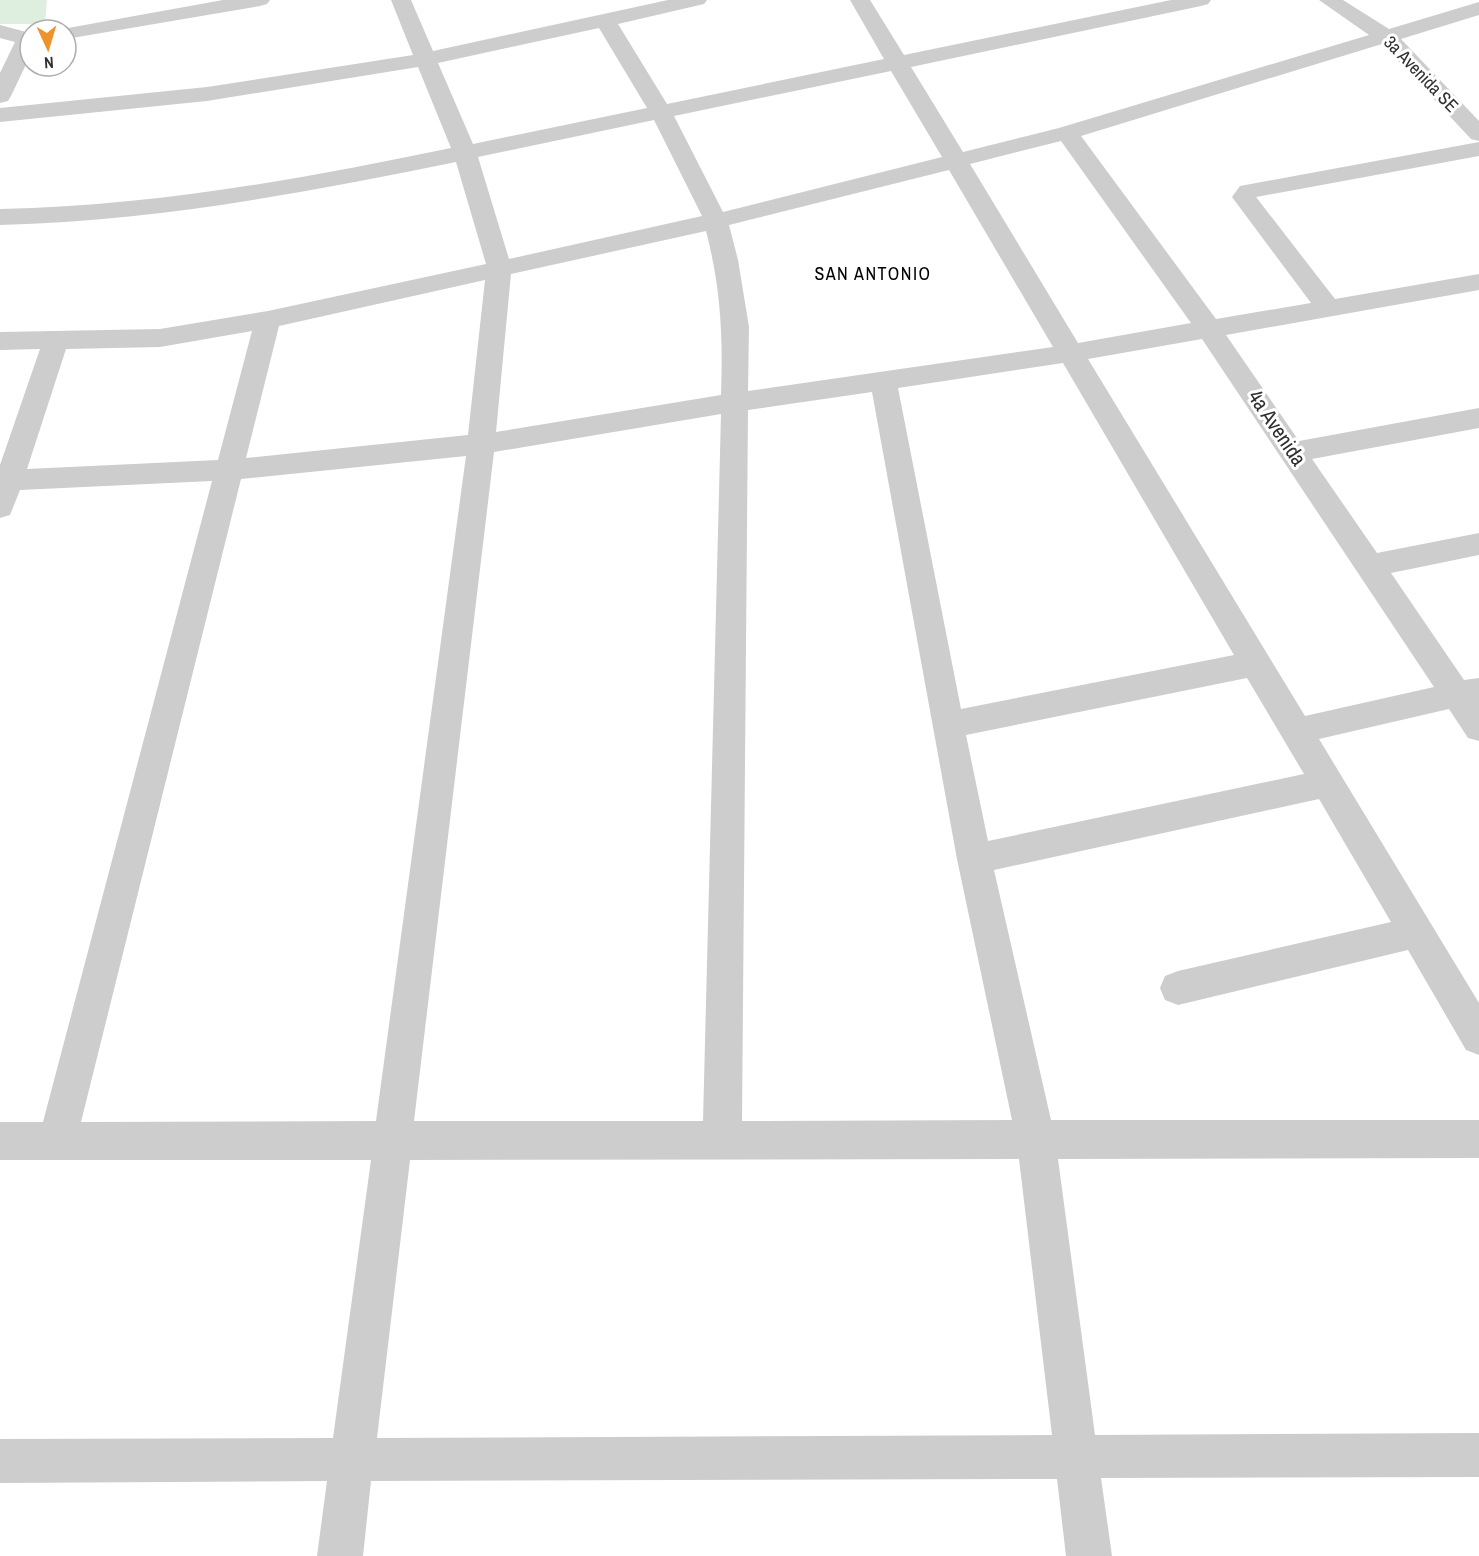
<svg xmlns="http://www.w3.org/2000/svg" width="1479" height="1556" font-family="'Archivo Narrow',sans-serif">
<rect width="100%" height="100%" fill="#fff"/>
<path fill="#deeedf" d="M0 0H47L45 24H0Z"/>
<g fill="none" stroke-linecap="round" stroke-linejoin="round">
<path fill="#cdcdcd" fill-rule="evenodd" d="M223 0H270L267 4 260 6 66 39V30H57Z
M391 0H411L433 51 668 0H707L704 4 618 24 667 104 884 59 850 0H870L904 55 1171 0H1211L1208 4 1201 6 911 67 963 152 1059 128 1369 35 1319 0H1343L1389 29 1479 2V15L1401 39 1479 121V141L1471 139 1382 44 1081 136 1216 319 1311 303 1232 197 1240 186 1479 142V156L1256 197 1335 299 1479 274V290L1226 335 1299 441 1479 408V428L1312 459 1377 553 1479 533V555L1391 573 1464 680 1479 678V741L1468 738 1449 709 1319 739 1479 1003V1055L1466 1050 1408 950 1178 1005 1165 1000 1160 988 1165 976 1178 971 1391 922 1319 799 994 870 1051 1120H1479V1158L1058 1159 1095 1435 1479 1433V1477L1101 1478 1112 1556H1066L1057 1479 371 1481 363 1556H317L327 1481 0 1483V1439L333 1438 371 1160H0V1122H43L212 481 20 490 10 515 0 518V465L40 349 0 350V332L160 329 268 311 486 264 456 162C304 193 156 221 0 225V209C154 206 301 179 451 148L418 67 207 101 0 122V108L207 87 413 55ZM599 28 647 108 473 144 438 63ZM891 71 942 157 723 212 674 116ZM654 120 702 216 509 259 478 157ZM1061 141 1191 323 1078 343 970 164ZM949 170 1053 347 748 391 749 327 738 260 729 225ZM706 231C721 289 723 335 721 395L496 432 511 274ZM485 280 468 435 246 458 279 326ZM252 331 218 460 27 469 66 349 160 347ZM1202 339 1434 687 1305 716 1088 359ZM1063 363 1234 655 961 709 898 388ZM872 392 957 859 1012 1120 742 1121 748 410ZM721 414 703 1121H414L494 452ZM466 456 376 1121 81 1122 241 479ZM1247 678 1304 774 988 841 966 735ZM1019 1159 1052 1435 377 1438 410 1160Z
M0 25 30 33V56L11 96 8 101 0 103V73L15 42 0 38Z"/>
</g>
<g text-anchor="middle" stroke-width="6" stroke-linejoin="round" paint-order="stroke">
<g font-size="18" fill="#303030" stroke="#fff">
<text transform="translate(1421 74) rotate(46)" y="6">3a Avenida SE</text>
</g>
<g font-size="18" letter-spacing="1.5" fill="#000" stroke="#fff">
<text x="873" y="280">SAN ANTONIO</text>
</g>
<g font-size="21" fill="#303030" stroke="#fff">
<text transform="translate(1277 428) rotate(56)" y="7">4a Avenida</text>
</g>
</g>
<g transform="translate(48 48) rotate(176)"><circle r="28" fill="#ffffff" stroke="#acacac" stroke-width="1.5"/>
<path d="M0-4.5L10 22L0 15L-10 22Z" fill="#ee922c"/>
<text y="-9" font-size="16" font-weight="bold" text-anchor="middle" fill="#303030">N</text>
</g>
</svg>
